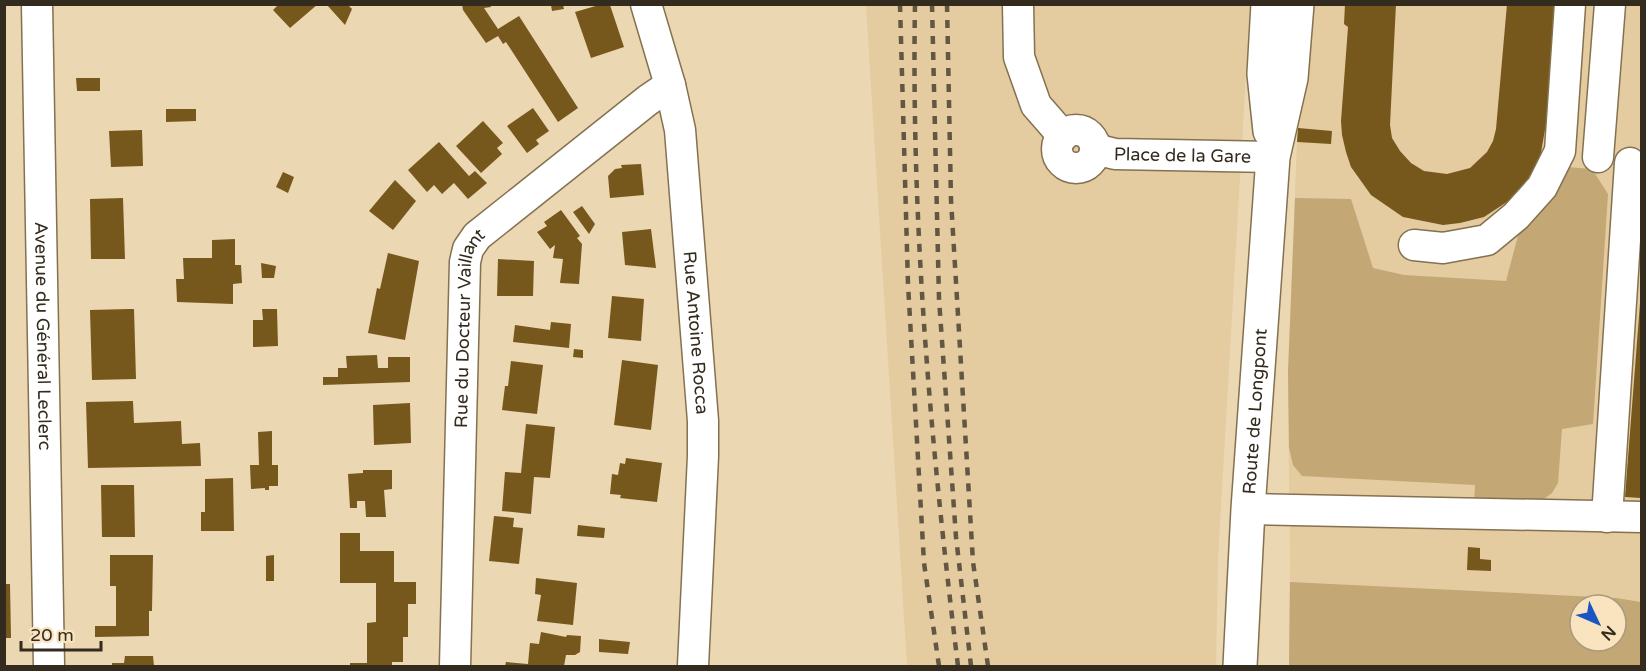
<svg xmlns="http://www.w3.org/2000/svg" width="1646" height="671" font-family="'Varela Round',sans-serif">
<rect width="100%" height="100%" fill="#ecd7b3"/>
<path fill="#e4cba0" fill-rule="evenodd" d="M866 5H1250L1218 558 1216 666H907Z
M1306 5H1641V666H1289L1290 562 1288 372 1297 142ZM1580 605H1616V641H1580Z"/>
<path fill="#c3a775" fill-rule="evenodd" d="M1567 167 1592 169 1608 194 1593 424 1562 429 1558 483 1552 493 1541 501 1474 505 1475 485 1302 476 1293 465 1289 448 1288 372 1295 198 1351 199 1373 268 1404 275 1506 281 1519 232Z
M1290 582 1616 598 1641 602V666H1289ZM1580 605H1616V641H1580Z"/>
<path fill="#76581c" d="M279 4H318L290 28 273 10Z
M462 4H490L491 7 484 8 498 29 519 16 578 108 558 122 506 42 503 44 498 36 486 43 463 10Z
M1345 4H1396L1390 125 1392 138 1400 151 1411 163 1424 171 1447 174 1470 168 1487 152 1493 141 1496 129 1507 4H1558L1549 122 1546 124 1540 158 1527 181 1516 196 1484 217 1460 223 1443 225 1403 217 1371 195 1351 167 1346 152 1342 135 1341 121 1348 27 1344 24Z
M327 5H348L352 9 345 25Z
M551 5H563L564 9 552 11Z
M599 5H610L624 47 591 58 575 12Z
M76 78H100V91H77Z
M533 108 549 131 536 140 539 144 527 153 507 126Z
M166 109H196V121L166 122Z
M483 121 503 143 497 148 502 154 481 173 456 146Z
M1298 128 1332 131 1331 144 1297 142Z
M142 130 143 166 111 167 109 131Z
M439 142 469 176 475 171 487 183 468 199 454 183 442 194 434 185 427 192 408 170Z
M641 164 644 195 610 198 608 176 615 169 622 168 621 165Z
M283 172 294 177 288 193 276 187Z
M395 180 416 201 393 230 369 211Z
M123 198 125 259H91L90 199Z
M582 206 595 224 589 234 573 212Z
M561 210 580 236 577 238 582 244 579 284 560 283 563 259 553 258 555 245 550 249 537 232 547 226 544 222Z
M651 229 656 268 625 265 622 232Z
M235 239V265H241L242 283 233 284V304L177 302 176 279H184L183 258H212V240Z
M388 253 419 261 405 340 368 333 377 288 380 289Z
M498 259 534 261 533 296H497Z
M261 263 276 266 274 278H262Z
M612 296 644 299 641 341 608 338Z
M1640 303 1641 304V498L1625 497Z
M129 309H134L136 379 92 380 90 310Z
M262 309H277L278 346 253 347V320H263Z
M551 322 571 324 569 348 513 342 515 325 550 330Z
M574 349 583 350V358L573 357Z
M377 355 378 368H388V357H410V382L323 385V377H338V368H347L346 356Z
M622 360 658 365 651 430 614 425Z
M511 361 543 365 537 414 502 410 505 386H508Z
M133 401 134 423 181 421 182 444 200 443 201 466 88 468 86 402Z
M410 403 411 443 374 445 373 405Z
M526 424 555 427 550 478 534 477 531 514 502 511 505 472 521 473Z
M272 431V465H278V486H269V490H265V488L251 489 250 465H259L258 432Z
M626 458 662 463 657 502 620 498 621 495 610 494 612 474 618 475 620 463 625 464Z
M363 470H392V489L384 490 386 517H366L365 501H357V508H350L348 474 363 473Z
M233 478 234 531H201V512H205V479Z
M101 485H134L135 537H102Z
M494 516 514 518 513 527 523 528 519 564 489 561Z
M578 525 605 528 604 538 577 536Z
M340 533H360V551H394V582H416V604H408V637H403V662H392V666H350V663H367V623L376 622V583H340Z
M1468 547 1480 548V559L1491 560V571L1467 570Z
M110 555H153L152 611H149V636L95 637V626H116V586H110Z
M274 555V581H266V556Z
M536 578 577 583 573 625 537 621 541 595 535 594Z
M4 584H10L11 638H4Z
M541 632 566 637 567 635 581 636 580 652 575 655H566L564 666H505L506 662 528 664 530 643 539 644Z
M599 639 630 642 628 654 599 652Z
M125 656H153L154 666H112V663H124Z"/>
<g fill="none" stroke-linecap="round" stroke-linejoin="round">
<g stroke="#847150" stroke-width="33">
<g id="minor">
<path id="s1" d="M37 4 49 666"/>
<path id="s2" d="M646 4 670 85 680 130 703 421V456L693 666"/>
<path d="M1018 4 1019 57 1036 105 1063 136"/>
<circle cx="1076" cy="149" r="19"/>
<path id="s3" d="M1095 149 1115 154 1273 157"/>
<path d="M1598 157 1610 4"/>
<path d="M1414 245 1443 248 1487 240 1516 216 1542 187 1560 151 1570 4"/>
<path d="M1248 509 1642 517"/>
<path d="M1607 517 1630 163"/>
<path id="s4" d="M455 666 465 262 468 249 477 236 648 100 670 85"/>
</g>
</g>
<g stroke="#847150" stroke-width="36">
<g id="major">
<path d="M1268 4 1264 74 1270 131"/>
<path id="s5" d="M1240 666 1248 509 1273 157 1291 78 1297 4"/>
</g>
</g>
<use href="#minor" stroke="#fff" stroke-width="30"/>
<use href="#major" stroke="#fff" stroke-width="33"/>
<path stroke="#625743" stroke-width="4.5" stroke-dasharray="8 8" stroke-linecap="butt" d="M900 4 908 284 924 563 939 666
M915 4C911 226 931 447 958 666
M932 4 939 299 956 537 971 666
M947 4 951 200 973 562 988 666"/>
</g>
<g text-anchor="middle" stroke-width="6" stroke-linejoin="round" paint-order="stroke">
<g font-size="18" fill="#332b1d" stroke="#f9e4bf">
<text dy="6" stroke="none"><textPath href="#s3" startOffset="88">Place de la Gare</textPath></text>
<text dy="6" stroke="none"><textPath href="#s4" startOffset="339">Rue du Docteur Vaillant</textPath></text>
<text dy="6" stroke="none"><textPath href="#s2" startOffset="334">Rue Antoine Rocca</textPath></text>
<text dy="6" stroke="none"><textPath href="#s1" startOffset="332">Avenue du Général Leclerc</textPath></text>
<text dy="6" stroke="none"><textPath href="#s5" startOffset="255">Route de Longpont</textPath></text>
</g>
</g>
<rect width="1646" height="671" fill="none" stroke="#332b1d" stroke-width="12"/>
<g transform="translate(1598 623) rotate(134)"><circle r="28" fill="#f9e4bf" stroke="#aa9a7e" stroke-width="1.5"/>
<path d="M0-4.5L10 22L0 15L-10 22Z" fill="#1a56c2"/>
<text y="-9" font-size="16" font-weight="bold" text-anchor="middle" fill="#332b1d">N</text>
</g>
<path d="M21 641v9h80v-9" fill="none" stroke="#332b1d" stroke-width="3"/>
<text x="30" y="641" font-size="18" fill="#332b1d" stroke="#f9e4bf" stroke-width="4.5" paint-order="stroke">20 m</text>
</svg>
